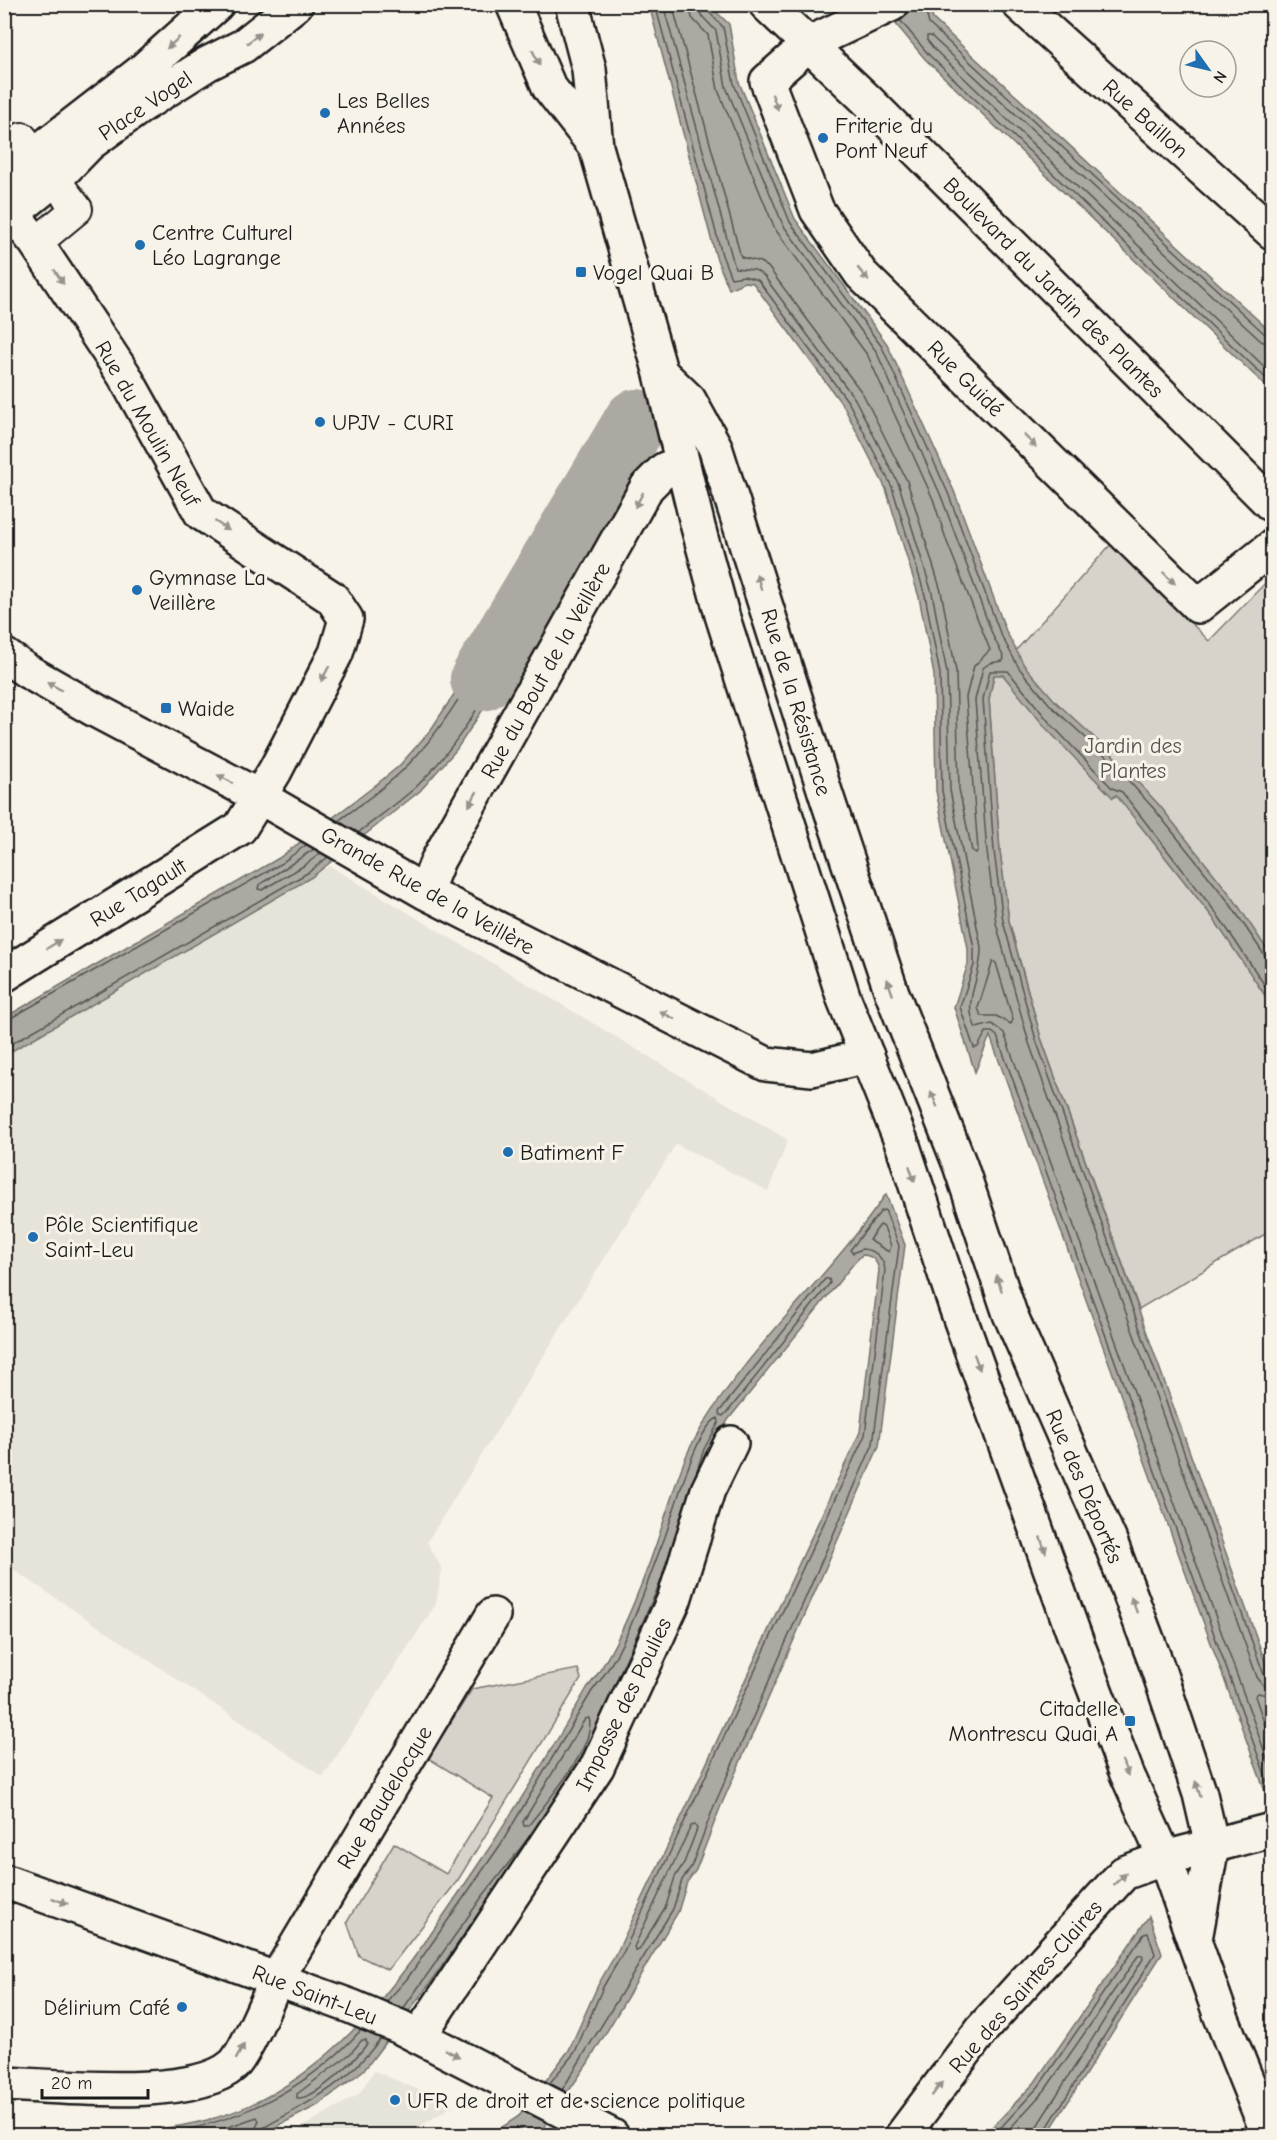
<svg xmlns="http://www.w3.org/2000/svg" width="1277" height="2140" font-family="'Comic Neue',sans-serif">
<rect width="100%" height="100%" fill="#f7f3e8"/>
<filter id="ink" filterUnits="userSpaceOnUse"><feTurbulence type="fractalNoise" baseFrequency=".0167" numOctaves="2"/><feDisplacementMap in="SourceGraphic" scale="12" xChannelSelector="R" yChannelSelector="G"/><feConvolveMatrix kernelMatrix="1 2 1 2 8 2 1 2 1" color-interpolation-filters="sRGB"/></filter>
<g filter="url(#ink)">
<path fill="#e6e3d9" d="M330 866 788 1140 768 1191 676 1144 427 1542 442 1569 436 1604 323 1777 5 1564 4 1052Z
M374 2071 454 2105 406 2135H288L359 2094Z"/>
<path fill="#d7d3cb" stroke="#7a7874" stroke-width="1.5" d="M1112 543 1209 641 1272 576V1230L1139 1309 1041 1038 1009 921 1000 851 989 699 994 675Z
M578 1669 581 1679 458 1880 388 1970 359 1956 347 1922 394 1843 446 1874 493 1798 428 1758 472 1689Z"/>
<path fill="#aca9a2" stroke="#72716c" stroke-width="1.5" d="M649 5H709L729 24 739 82 795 219 887 344 954 491 1006 631 1024 665 1056 702 1112 754 1160 806 1233 898 1272 957V1006L1213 918 1116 795 1113 798 1045 727 1003 675H994L989 699 1000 851 1009 921 1019 959 1041 1038 1272 1681V1804L1270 1805 990 1036 975 1072 954 1007 968 964V948L936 791 934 675 919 597 886 489 844 407 753 283 744 282 729 289 716 257Z
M880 5H929L933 19 1272 333V392L925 59Z
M626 404 642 431 562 569 535 555Z
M512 593 540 610 490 699 456 750 420 791 312 877 5 1055 4 1018 279 858 372 788 399 766 430 731 466 676Z
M886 1194 905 1245 879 1446 720 1808 696 1870 687 1882 678 1912 588 2063 544 2127 535 2135H490L519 2116 569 2050 598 1985 618 1950 690 1799 860 1432 879 1270C877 1261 872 1255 862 1255L854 1263 728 1420 720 1433 668 1581 607 1718 550 1820 487 1901 431 1982 365 2069 318 2105 260 2135 5 2136 4 2131C69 2131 136 2137 199 2122 323 2095 399 1982 465 1884 509 1820 549 1755 587 1688 619 1651 651 1562 666 1514 674 1491 680 1467 691 1446 741 1352 827 1281 886 1194Z
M1149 1916 1162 1954 1047 2135H985L1035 2082Z"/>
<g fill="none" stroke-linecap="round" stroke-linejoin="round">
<path stroke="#565452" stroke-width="1.5" d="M655 4 722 255 731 278 744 276 758 280 849 403 892 487 925 595 940 674 942 791 974 948V965L960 1007 974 1048 978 1047 986 1032H992L997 1036 1272 1794
M663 4 735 268 755 270 764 276 855 399 899 485 932 593 947 673 950 790 981 947C982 980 961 999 976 1028L992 1024 1004 1033 1272 1772
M672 4 741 257 760 262 768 267 863 394 907 481 941 591 956 671 959 789 972 851 976 853 978 850 966 697 974 666 990 650 947 542 933 499 868 356 775 229 718 90 708 35 692 18 689 4
M698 4 701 15 716 31 726 87 783 225 876 351 941 496 993 636 1004 658 1003 661 990 663 983 668 975 700 987 852 996 923 1029 1043 1257 1677 1263 1685 1272 1687
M706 4 707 10 723 27 734 84 790 222 882 347 948 493 1000 633 1019 668 1051 706 1108 758 1155 810 1228 901 1265 956 1272 959
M924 4 929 24 1266 335 1272 337
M900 20 929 55 1272 384
M1272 345 1261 341 931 36H927V40L935 50 1272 374
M627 419 634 432 561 559 557 560 546 554 545 550 623 420Z
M338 821C360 805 383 789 403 770 451 723 480 661 513 603L529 610 530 614C497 674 466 739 416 787 398 803 377 818 358 833
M314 849 259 885 258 889 262 890 305 865 321 853
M993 961 996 963 1013 1020 1011 1024 996 1016H981L978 1008Z
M1272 996 1217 914 1122 792 1112 788 1050 723 1008 671H990L983 699 994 851 1003 921 1036 1040 1264 1675 1272 1680
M4 1022 282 863 306 845
M4 1048 309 872 328 857
M880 1225 884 1227 891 1246 889 1252 869 1240Z
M825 1279H829L830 1283 730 1409 723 1416 720 1415 719 1412Z
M618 1677 661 1581
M1272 1696 1258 1693 1255 1696 1272 1746
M589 1718C597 1745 545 1804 528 1826H524L523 1822 585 1719Z
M695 1825 697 1829 684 1863 675 1877 666 1906 639 1950 636 1951 634 1947 691 1826Z
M386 2002 407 1979 501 1844 592 1691C627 1650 643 1592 663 1542 673 1518 695 1427 718 1418L719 1422 704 1449 694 1479
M403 2009 482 1897 530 1836
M362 2040H366L367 2044C356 2059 315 2100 297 2098V2094L350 2054Z
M549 2084 575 2052 603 1987 623 1953 865 1435 885 1270C883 1257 876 1250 862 1249L853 1253 850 1250 881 1211 885 1210 899 1246 873 1444 714 1806 691 1867 682 1880 673 1909 562 2090
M158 2136C237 2122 307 2091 361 2030
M202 2136 257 2117 259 2121 252 2136
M260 2136 263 2128C313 2100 345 2086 381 2038
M993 2136 1039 2086 1144 1934 1148 1933 1155 1954 1042 2136
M1003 2136 1045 2090 1138 1956 1142 1955 1143 1959 1037 2126 1035 2136"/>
<path stroke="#aca9a2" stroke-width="64" d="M482 679 636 421"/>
<g stroke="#1c1c1c" stroke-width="34">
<path id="pedestrian" d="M4 152 22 138 77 209 36 243"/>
</g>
<g stroke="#1c1c1c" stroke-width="38">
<path id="minor" d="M766 4 866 99 1272 505
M892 4 810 43 767 81 817 210 861 274 1198 606 1272 547
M1019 4 1272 232
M4 655 27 671 95 710 258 796 425 892 766 1064 812 1069 867 1056
M425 892 438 860 647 487 665 469 682 464
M4 975 240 828 275 771 336 653 346 619 332 598 201 513 124 375 36 243 12 213
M4 1881 350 2006 400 2027 612 2136
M419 2036 597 1767 674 1600 708 1490 731 1443
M4 2084C58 2086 193 2101 233 2065 245 2054 269 1997 276 1980L493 1615
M902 2136 983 2028 1124 1873 1165 1858 1272 1830"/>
</g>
<g stroke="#1c1c1c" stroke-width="38">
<path id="secondary" d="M4 178 141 72 217 4
M4 220 55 179 89 144 144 104 207 64 243 46 296 4"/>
</g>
<g stroke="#1c1c1c" stroke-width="38">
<path id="primary" d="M513 4 549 87 596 147
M572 4 589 69 596 147 661 374 698 527 722 615 844 999 903 1146 956 1307 1077 1643 1127 1774 1165 1858 1220 2014 1269 2136
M663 375 689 400 715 447 827 798 892 993 960 1165 1010 1314 1110 1541 1157 1666 1200 1794 1212 1846 1195 1939"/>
</g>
<use href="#pedestrian" stroke="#f7f3e8" stroke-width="30"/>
<use href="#minor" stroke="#f7f3e8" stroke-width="33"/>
<use href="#secondary" stroke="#f7f3e8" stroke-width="33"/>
<use href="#primary" stroke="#f7f3e8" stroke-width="33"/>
</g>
<defs><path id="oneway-solid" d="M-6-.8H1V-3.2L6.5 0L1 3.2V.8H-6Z" transform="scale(1.5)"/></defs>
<g fill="#94928c">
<use href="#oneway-solid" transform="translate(254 38) rotate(-38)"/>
<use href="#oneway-solid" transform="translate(173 43) rotate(138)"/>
<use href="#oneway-solid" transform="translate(536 58) rotate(65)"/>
<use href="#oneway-solid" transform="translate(775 102) rotate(69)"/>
<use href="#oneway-solid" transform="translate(863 274) rotate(50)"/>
<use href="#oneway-solid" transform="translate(59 277) rotate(57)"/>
<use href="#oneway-solid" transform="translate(1030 441) rotate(45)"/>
<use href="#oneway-solid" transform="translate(639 500) rotate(119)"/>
<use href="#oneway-solid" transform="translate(222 526) rotate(33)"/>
<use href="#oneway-solid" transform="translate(1169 578) rotate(44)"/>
<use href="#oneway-solid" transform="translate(759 582) rotate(-107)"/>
<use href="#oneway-solid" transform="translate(325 674) rotate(118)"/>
<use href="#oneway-solid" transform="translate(54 686) rotate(-151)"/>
<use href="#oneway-solid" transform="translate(225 779) rotate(-152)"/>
<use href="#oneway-solid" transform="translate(473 799) rotate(119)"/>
<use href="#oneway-solid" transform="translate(54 944) rotate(-32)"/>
<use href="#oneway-solid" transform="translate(890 987) rotate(-109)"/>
<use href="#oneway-solid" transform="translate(667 1015) rotate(-153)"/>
<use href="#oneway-solid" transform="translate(934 1099) rotate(-112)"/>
<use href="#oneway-solid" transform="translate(912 1174) rotate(72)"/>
<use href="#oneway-solid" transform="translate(999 1283) rotate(-109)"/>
<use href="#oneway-solid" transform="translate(977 1362) rotate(70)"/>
<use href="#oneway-solid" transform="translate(1043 1545) rotate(71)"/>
<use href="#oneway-solid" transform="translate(1134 1605) rotate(-111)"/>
<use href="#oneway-solid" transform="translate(1125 1768) rotate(69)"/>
<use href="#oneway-solid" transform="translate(1198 1789) rotate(-108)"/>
<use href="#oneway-solid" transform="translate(1120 1879) rotate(-42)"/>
<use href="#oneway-solid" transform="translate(60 1901) rotate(20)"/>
<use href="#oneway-solid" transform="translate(240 2052) rotate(-61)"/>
<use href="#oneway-solid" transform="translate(452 2053) rotate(27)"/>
<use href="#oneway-solid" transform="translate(937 2089) rotate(-53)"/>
</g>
</g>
<g fill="#1f6fb2" stroke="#f7f3e8" stroke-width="2">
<circle cx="325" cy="113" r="6"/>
<circle cx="823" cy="138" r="6"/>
<circle cx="140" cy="245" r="6"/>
<rect x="575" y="266" width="12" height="12" rx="3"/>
<circle cx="320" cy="422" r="6"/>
<circle cx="137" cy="590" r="6"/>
<rect x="160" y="702" width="12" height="12" rx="3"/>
<circle cx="508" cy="1152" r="6"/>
<circle cx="33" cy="1237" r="6"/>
<rect x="1124" y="1715" width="12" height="12" rx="3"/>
<circle cx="182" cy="2007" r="6"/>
<circle cx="395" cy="2100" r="6"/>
</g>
<g text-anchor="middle" stroke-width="6" stroke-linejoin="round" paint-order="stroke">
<g font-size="22" fill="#1c1c1c" stroke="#f7f3e8" text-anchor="start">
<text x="337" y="108">Les Belles<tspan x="337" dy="25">Années</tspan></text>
<text x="835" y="133">Friterie du<tspan x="835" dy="25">Pont Neuf</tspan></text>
<text x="152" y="240">Centre Culturel<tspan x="152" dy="25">Léo Lagrange</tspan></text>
<text x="593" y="280">Vogel Quai B</text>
<text x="332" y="430">UPJV - CURI</text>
<text x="149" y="585">Gymnase La<tspan x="149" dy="25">Veillère</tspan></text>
<text x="178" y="716">Waide</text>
<text x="520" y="1160">Batiment F</text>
<text x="45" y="1232">Pôle Scientifique<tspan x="45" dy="25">Saint-Leu</tspan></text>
<text x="1118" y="1716" text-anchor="end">Citadelle<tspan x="1118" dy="25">Montrescu Quai A</tspan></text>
<text x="170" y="2015" text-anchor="end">Délirium Café</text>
<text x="407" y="2108">UFR de droit et de science politique</text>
</g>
<g font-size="22" fill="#1c1c1c" stroke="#f7f3e8">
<text transform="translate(145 105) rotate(-34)" y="8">Place Vogel</text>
<text transform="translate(1146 118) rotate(42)" y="8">Rue Baillon</text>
<text transform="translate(1054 287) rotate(45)" y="8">Boulevard du Jardin des Plantes</text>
<text transform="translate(966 378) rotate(45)" y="8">Rue Guidé</text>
<text transform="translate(148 423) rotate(60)" y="8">Rue du Moulin Neuf</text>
<text transform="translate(545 670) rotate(-61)" y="8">Rue du Bout de la Veillère</text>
<text transform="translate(797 702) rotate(73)" y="8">Rue de la Résistance</text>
<text transform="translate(428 890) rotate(29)" y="8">Grande Rue de la Veillère</text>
<text transform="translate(138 892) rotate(-32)" y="8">Rue Tagault</text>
<text transform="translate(1085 1486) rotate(67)" y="8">Rue des Déportés</text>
<text transform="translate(623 1704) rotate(-64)" y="8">Impasse des Poulies</text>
<text transform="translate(384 1797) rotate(-59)" y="8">Rue Baudelocque</text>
<text transform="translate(1025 1986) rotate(-49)" y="8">Rue des Saintes-Claires</text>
<text transform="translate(315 1994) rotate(21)" y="8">Rue Saint-Leu</text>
</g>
<g font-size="22" fill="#545351" stroke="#f7f3e8">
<text x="1133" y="753">Jardin des<tspan x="1133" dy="25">Plantes</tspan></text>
</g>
</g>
<rect width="1277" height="2140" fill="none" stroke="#f7f3e8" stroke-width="24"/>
<rect x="12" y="12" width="1253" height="2116" fill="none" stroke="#1c1c1c" stroke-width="2" filter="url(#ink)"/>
<g transform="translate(1208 69) rotate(124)"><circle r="28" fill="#f7f3e8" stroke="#9f9d96" stroke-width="1.5"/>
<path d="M0-4.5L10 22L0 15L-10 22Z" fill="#1f6fb2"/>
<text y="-9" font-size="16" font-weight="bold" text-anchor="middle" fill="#1c1c1c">N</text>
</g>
<path d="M42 2089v9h106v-9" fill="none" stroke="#1c1c1c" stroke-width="3"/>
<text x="51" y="2089" font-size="18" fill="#1c1c1c" stroke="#f7f3e8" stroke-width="4.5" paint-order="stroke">20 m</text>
</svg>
